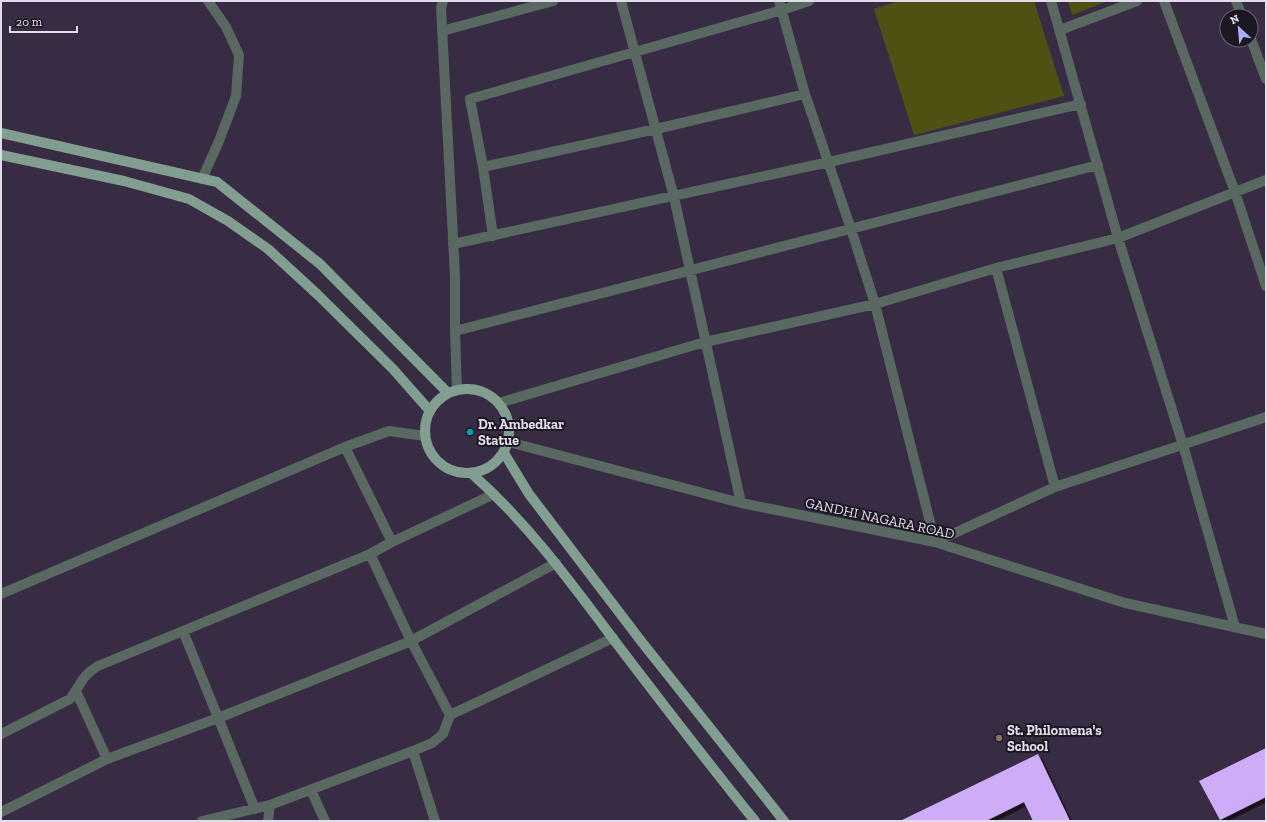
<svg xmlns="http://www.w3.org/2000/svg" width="1267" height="822" font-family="'Zilla Slab',serif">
<defs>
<filter id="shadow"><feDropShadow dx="3.5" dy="3.5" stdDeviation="0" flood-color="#0009"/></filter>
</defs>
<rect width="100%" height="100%" fill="#372c44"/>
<path fill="#4f5113" d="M899 1H1034L1064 96 914 135 874 9Z
M1068 1H1108L1072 15Z"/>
<path fill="#ceacf8" filter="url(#shadow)" d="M1266 748V797L1220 820 1199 781Z
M1038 754 1070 821H1033L1024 802 986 821H900Z"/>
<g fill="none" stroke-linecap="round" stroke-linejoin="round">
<path stroke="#5a6862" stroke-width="10" d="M443 1 441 8 455 276V331L457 390
M621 1 674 197 741 503
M779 1 805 94 851 229 875 304 935 542 1055 487 1266 417
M1051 1 1118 238 1183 445 1235 627
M1164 1 1235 192 1266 286
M1236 1 1242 16
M1060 30 1137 1
M442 31 553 1
M1251 39 1266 79
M483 167 470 99 782 10 809 1
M202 179 219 141 236 96 239 55 226 27 208 1
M493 236 483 167 656 129 805 94
M453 244 829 162 1081 104
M996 268 1055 487
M455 331C669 274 884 221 1098 165
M499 403 705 342 875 304 996 268 1118 238 1266 180
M509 442 741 503 935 542 1125 603 1266 634
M345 447 392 542
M370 554 411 641 450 715
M1 594 345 447 389 431 425 436
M183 631 255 809
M76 691 107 759
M1 734 70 699C81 685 82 675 98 666L370 554 392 542 494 494
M413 751 435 821
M311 790 325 821
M1 812 107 759 218 718 411 641 556 563
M202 821 270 805 413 751 432 743 443 734 450 715 613 638
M268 821 270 805"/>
<path stroke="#819e90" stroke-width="10" d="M1 133 217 182 320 264 448 393
M1 155 124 181 189 199 228 221 268 249 317 294 393 369 430 411
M425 431a42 42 0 1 1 84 0a42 42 0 1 1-84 0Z
M504 453 529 494 641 641 784 821
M471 473C528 523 572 584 617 644 662 703 708 763 755 821"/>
</g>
<circle fill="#0f9aa8" stroke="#1c1722" stroke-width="1.5" cx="470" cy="432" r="4"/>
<circle fill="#8d6e63" stroke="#1c1722" stroke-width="1.5" cx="999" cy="738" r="4"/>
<g text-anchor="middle" stroke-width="4" stroke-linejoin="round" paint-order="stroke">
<g font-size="14" font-weight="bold" fill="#e1dbea" stroke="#1c1722" text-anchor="start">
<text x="478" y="429">Dr. Ambedkar<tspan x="478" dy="16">Statue</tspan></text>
<text x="1007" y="735">St. Philomena's<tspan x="1007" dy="16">School</tspan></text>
</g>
<g font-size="14" fill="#e1dbea" stroke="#1c1722">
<text transform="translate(880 518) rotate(12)" y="5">GANDHI NAGARA ROAD</text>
</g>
</g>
<rect width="1267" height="822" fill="none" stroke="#e1dbea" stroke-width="4"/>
<g transform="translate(1239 28) rotate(334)"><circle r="19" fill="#1c1722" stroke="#6b6572"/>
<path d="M0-3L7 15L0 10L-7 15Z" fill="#a9b0fc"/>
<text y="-6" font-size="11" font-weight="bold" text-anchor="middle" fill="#e1dbea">N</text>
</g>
<path d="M10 26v6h67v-6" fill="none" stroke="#e1dbea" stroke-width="2"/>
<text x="16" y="26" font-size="12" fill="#e1dbea" stroke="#1c1722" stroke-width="3" paint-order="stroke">20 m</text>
</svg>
